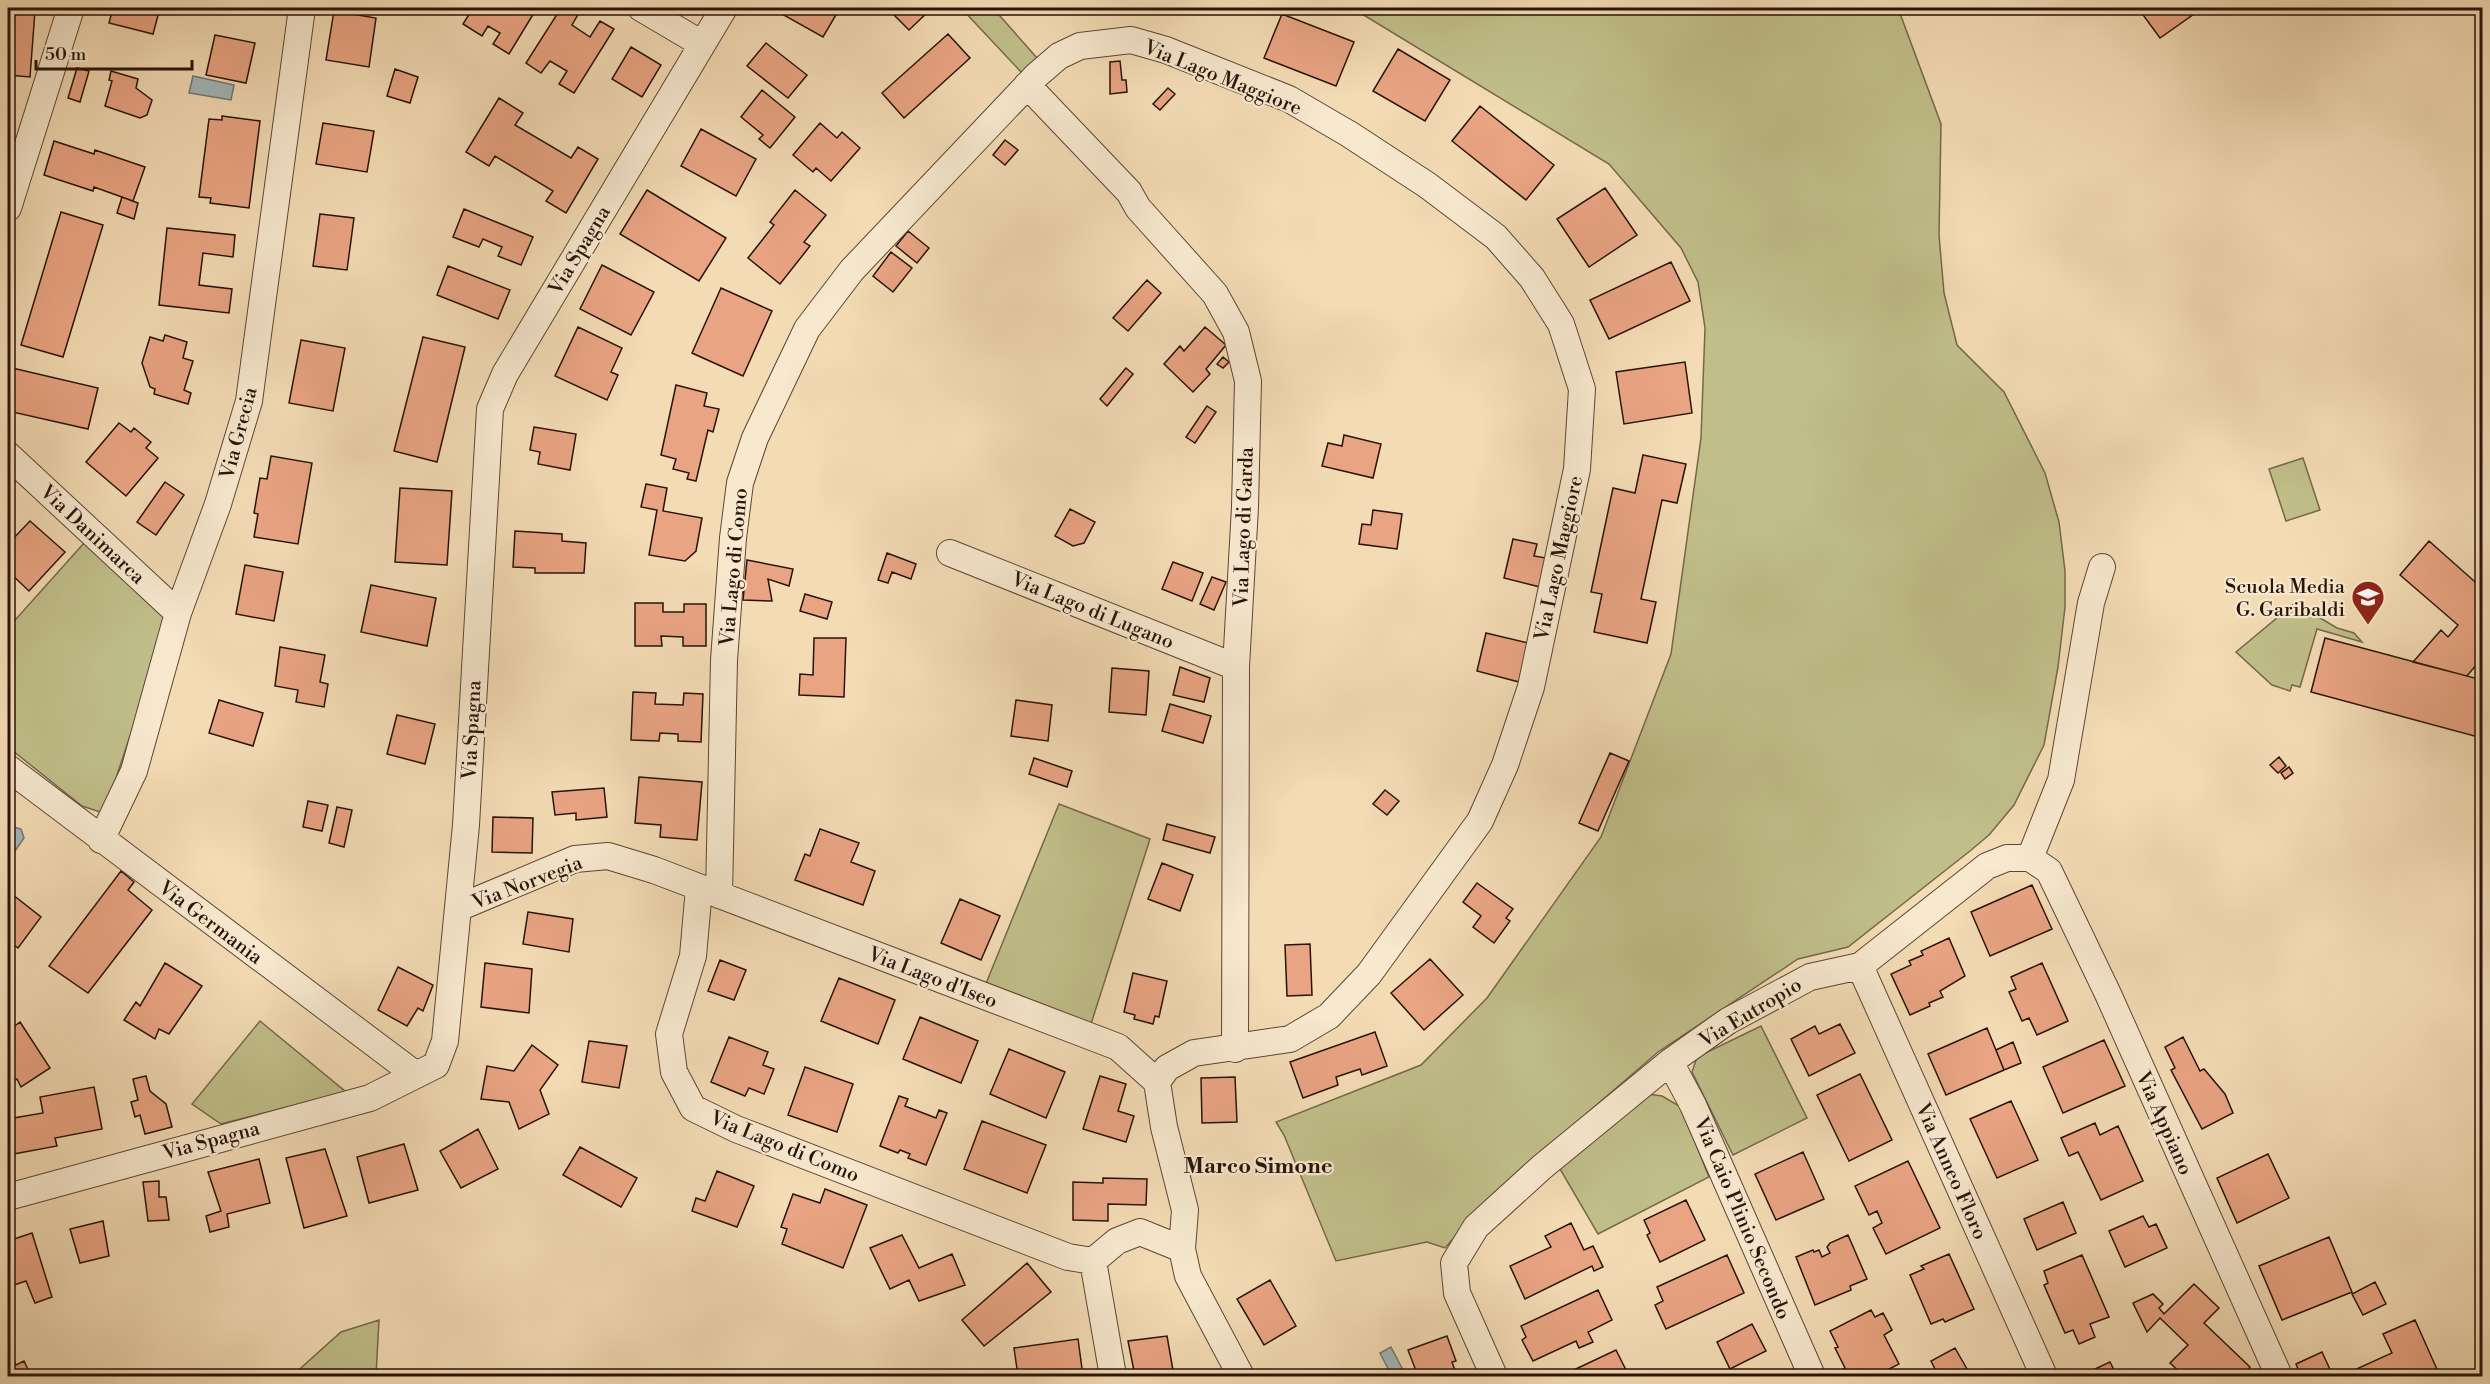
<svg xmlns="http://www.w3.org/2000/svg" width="2490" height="1384" font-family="'Libre Bodoni',serif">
<rect width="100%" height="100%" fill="#f3dbb4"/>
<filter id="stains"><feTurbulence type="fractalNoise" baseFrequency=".00333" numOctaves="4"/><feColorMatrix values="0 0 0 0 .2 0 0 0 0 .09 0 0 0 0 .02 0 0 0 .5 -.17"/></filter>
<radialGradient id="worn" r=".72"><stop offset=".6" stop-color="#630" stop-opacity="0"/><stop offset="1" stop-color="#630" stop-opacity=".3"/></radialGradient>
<path fill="#c0be89" stroke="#74684a" stroke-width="1.5" d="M961 8H993L1037 58 1022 73Z
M1352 8H1898L1941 124 1939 235 1944 293 1957 345 2004 392 2045 473 2059 522 2065 571V607L2058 667 2044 745 2014 805 1989 835 1970 851 1848 947 1798 959 1658 1052 1492 1195 1445 1248 1427 1242 1336 1261 1284 1135 1276 1122 1421 1065 1487 998 1601 837 1671 654 1701 438 1705 328 1698 282 1681 248 1609 164Z
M2303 458 2320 510 2286 521 2269 469Z
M84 543 165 614 166 628 106 808 100 812 82 806 8 747V628Z
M2295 603 2337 628 2354 633 2362 642 2317 629 2300 687 2292 685 2290 691 2272 685 2236 652Z
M1059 804 1150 839 1091 1024 985 986Z
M260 1021 346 1092 221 1124 192 1104Z
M1761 1026 1807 1118 1733 1155 1692 1072 1697 1057Z
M1648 1094 1662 1096 1681 1107 1709 1177 1598 1234 1560 1169Z
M379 1320 376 1376H292L341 1332Z"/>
<path fill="#a1b8b9" stroke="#717673" stroke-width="1.5" d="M193 76 234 85 231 100 189 93Z
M11 826 21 829 24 838 13 854H8V828Z
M1391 1347 1403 1370 1392 1376 1380 1353Z"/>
<path fill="#e9a483" stroke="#29130a" stroke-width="1.5" d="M8 8H30V12L35 11 30 77 8 75Z
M113 8H160L153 34 109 23Z
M473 8H537L509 54 493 44 500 33 488 26 482 36 463 24Z
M561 8H574L580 11 572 25 590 37 600 21 614 29 574 93 559 84 567 71 550 61 541 73 526 63Z
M782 8H840L823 37 780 13Z
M887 8H932L909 30Z
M2138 8H2189L2194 14 2160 38Z
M334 11 376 18 369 67 326 60Z
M1282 14 1354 42 1336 86 1264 58Z
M948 34 970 58 904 118 882 93Z
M215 35 255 43 246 83 206 75Z
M766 43 807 75 788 98 747 66Z
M631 47 661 65 642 97 612 79Z
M1398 49 1450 80 1425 121 1373 91Z
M1120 61 1122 80H1126L1127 92 1110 94V62Z
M77 68 89 71 80 102 68 98Z
M395 69 418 77 410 103 387 96Z
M111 71 138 79 136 88 152 100 147 115 140 118 105 106 112 81 109 80Z
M1168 88 1175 94 1160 110 1153 104Z
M762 90 795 117 770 148 759 139 763 135 741 117Z
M499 98 523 113 515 125 571 158 578 147 598 159 566 213 546 201 553 191 495 156 489 166 466 152Z
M1480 106 1554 165 1526 200 1452 141Z
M222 116 260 121 249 208 210 203 211 198 199 197 209 119 222 120Z
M323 123 374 131 367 172 316 164Z
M820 123 837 138 842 132 860 148 831 181 816 168 813 172 793 155Z
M701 129 756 159 736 196 681 166Z
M1005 140 1018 150 1005 165 993 155Z
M54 141 94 154 95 150 145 167 133 201 94 187 93 191 44 175Z
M1605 188 1637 235 1589 267 1557 219Z
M647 190 726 238 699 281 620 234Z
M795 190 826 215 804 242 810 246 780 284 748 258 774 225 770 222Z
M122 197 138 203 134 219 117 213Z
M464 209 533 237 521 265 498 256 502 247 483 239 479 247 453 237Z
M61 212 103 225 63 357 21 345Z
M320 214 354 218 347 270 313 266Z
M167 228 235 235 233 257 203 253 199 285 232 289 229 313 159 305Z
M908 231 929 248 917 263 896 246Z
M891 252 912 268 893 292 873 276Z
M1671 262 1690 301 1609 339 1590 300Z
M602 265 654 292 631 335 580 309Z
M448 266 510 290 498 319 437 295Z
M1147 280 1161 293 1128 331 1113 318Z
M721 288 772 311 743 376 692 353Z
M578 327 622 348 611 372 618 375 607 400 555 376Z
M1205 327 1226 345 1206 369 1210 374 1193 392 1164 364 1180 346 1184 351Z
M165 335 187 342 183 358 193 361 184 390 191 393 188 404 154 394 155 389 150 387 142 363 150 337 163 341Z
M423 337 465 347 437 462 394 451Z
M301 340 345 348 333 411 289 403Z
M1223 357 1229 362 1223 368 1217 364Z
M1685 362 1692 413 1624 424 1616 372Z
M8 367 98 388 88 429 8 411Z
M1126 368 1133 374 1107 406 1100 399Z
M676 385 707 393 704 406 719 409 713 432 708 430 696 481 687 479 689 473 673 469 676 459 661 455Z
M1207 406 1216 412 1195 443 1186 437Z
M119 423 131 432 134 428 151 442 146 448 158 458 126 496 86 462Z
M534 427 576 434 570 470 538 464 540 452 530 450Z
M1344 435 1381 444 1373 478 1322 466 1328 443 1342 446Z
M1643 455 1686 464 1677 503 1662 500 1641 599 1656 602 1647 643 1594 632 1602 594 1591 592 1613 488 1635 493Z
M271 456 312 463 298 544 254 537 258 514 254 513 260 478 267 479Z
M165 482 184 495 156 535 137 522Z
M646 484 667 488 663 511 702 518 696 551 685 561 649 555 657 510 641 507Z
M400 488 452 491 447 565 395 562Z
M1070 509 1095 522 1084 543 1073 546 1055 536Z
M1373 510 1402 514 1397 549 1359 544 1362 524 1371 525Z
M30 521 65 552 29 591 8 571V544Z
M515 531 562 534V541L586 543 584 573H535V568L513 567Z
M1513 539 1537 544 1534 556 1546 558 1540 587 1504 578Z
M2429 541 2482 588V658L2467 676 2413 662 2441 630 2448 637 2458 625 2400 575Z
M887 553 916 564 911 579 892 572 888 583 878 580Z
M747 560 793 569 789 586 768 579 772 601 743 600Z
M1173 562 1203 573 1192 601 1162 589Z
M245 565 283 572 274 621 236 614Z
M1212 577 1226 582 1214 610 1200 604Z
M371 585 436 598 427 646 361 632Z
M805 594 832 602 827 619 800 611Z
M635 603H663V612H684V604H706V646H683V637L661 636 662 646H635Z
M1486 633 1528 643 1519 682 1477 671Z
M814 638H846L844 697 799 695 800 674 813 675Z
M2325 638 2482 680V738L2311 692Z
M280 647 325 655 320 682 328 684 324 707 296 702 298 690 275 686Z
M1180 667 1210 678 1204 702 1173 695Z
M1112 668 1149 671 1146 715 1109 712Z
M633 692 656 693 655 704 683 705 684 693 703 694 701 742 678 741V734L660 733 659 741 631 740Z
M219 700 263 713 253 746 209 733Z
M1016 700 1052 705 1048 741 1011 736Z
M1170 704 1211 716 1203 743 1162 731Z
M397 715 435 724 425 764 387 754Z
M1610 753 1629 761 1598 831 1579 823Z
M2279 757 2286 766 2278 773 2270 765Z
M1034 758 1072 771 1067 787 1029 774Z
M2289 767 2293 773 2285 779 2281 773Z
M639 777 702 782 697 840 660 837 661 825 635 823Z
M604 788 607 817 576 820V813L555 815 552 792Z
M1385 790 1399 801 1387 815 1373 804Z
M308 801 328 805 322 831 303 827Z
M337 807 352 810 344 847 329 843Z
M493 817 533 818 532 853 492 852Z
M1167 824 1215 837 1210 853 1163 840Z
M820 829 859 843 851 862 875 871 863 905 795 880 805 854 810 856Z
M1162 863 1193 875 1180 911 1148 899Z
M121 871 134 882 128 890 152 910 88 993 49 966Z
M1477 883 1513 909 1506 918 1510 921 1494 943 1473 927 1481 916 1463 902Z
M2032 885 2052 929 1990 956 1971 912Z
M8 891 41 917 18 948 8 940Z
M960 899 1000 916 981 960 941 943Z
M528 912 573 919 569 952 523 944Z
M1949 938 1965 976 1940 991 1943 997 1929 1003 1930 1006 1910 1015 1891 974 1911 965 1909 961 1923 955 1921 951Z
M1310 944 1312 995 1287 996 1285 945Z
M1430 959 1463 995 1424 1030 1391 993Z
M720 960 746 970 734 1000 708 991Z
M165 963 202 986 169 1034 159 1029 155 1039 124 1020 136 1002 140 1006Z
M485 963 532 969 529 1013 481 1007Z
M2042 963 2068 1021 2037 1035 2029 1018 2022 1021 2009 992 2016 989 2011 977Z
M398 967 433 985 423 1011 418 1008 407 1026 378 1010Z
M1133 973 1167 981 1159 1017 1155 1016 1153 1024 1134 1019 1135 1015 1124 1012Z
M839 978 895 1000 878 1044 821 1021Z
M920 1017 978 1041 961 1083 903 1059Z
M20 1022 50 1068 21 1087 17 1079 8 1085V1031Z
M1840 1024 1855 1053 1809 1076 1791 1039 1815 1026 1819 1034Z
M1987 1028 2004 1070 1946 1095 1928 1054Z
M1375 1032 1387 1066 1362 1075 1360 1069 1336 1077 1338 1085 1303 1098 1290 1062Z
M729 1037 768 1052 763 1065 774 1069 764 1094 749 1088 745 1096 711 1082Z
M2183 1037 2200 1071 2204 1069 2225 1094 2233 1113 2202 1129 2171 1070 2175 1068 2165 1047Z
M2104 1040 2125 1086 2063 1113 2043 1067Z
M589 1041 627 1046 619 1088 582 1082Z
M2013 1042 2021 1063 2004 1070 1996 1050Z
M532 1045 558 1065 540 1090 549 1114 519 1129 509 1102 481 1099 487 1066 514 1071Z
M1009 1049 1065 1072 1046 1118 990 1094Z
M805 1067 853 1084 837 1132 788 1115Z
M1860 1074 1892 1140 1849 1161 1817 1095Z
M146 1076 150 1091 166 1104 172 1127 145 1134 140 1115 135 1117 131 1102 138 1100 133 1079Z
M1100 1076 1126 1084 1118 1111 1134 1116 1126 1142 1083 1129Z
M1235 1077 1237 1122 1202 1123 1201 1078Z
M94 1087 102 1129 55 1138 57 1146 8 1155V1119L43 1113 40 1097Z
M899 1096 908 1099 905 1106 936 1118 939 1110 947 1113 926 1165 908 1158 910 1154 900 1150 898 1153 880 1146Z
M2011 1101 2038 1160 1997 1178 1970 1119Z
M982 1121 1046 1145 1027 1193 964 1169Z
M2095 1123 2100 1135 2118 1126 2143 1181 2101 1200 2078 1152 2069 1156 2061 1138Z
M478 1129 498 1169 461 1188 440 1151Z
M404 1144 418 1190 369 1203 357 1157Z
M580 1147 637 1178 621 1207 563 1175Z
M325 1149 347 1216 304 1228 286 1158Z
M1803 1152 1824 1199 1776 1220 1755 1174Z
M2268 1154 2289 1198 2237 1223 2217 1178Z
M259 1159 270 1203 227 1214 229 1227 210 1232 206 1216 221 1211 208 1172Z
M1908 1161 1940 1228 1886 1254 1873 1228 1882 1223 1877 1211 1869 1215 1855 1186Z
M717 1171 754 1186 737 1227 692 1211 696 1198 705 1201Z
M1103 1178 1147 1179 1146 1205 1108 1204V1221L1073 1220V1182L1103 1183Z
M159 1181V1197H166L169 1220 148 1221 143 1182Z
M825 1189 867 1205 843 1268 782 1244 787 1229 781 1227 793 1194 820 1203Z
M1686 1200 1705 1240 1660 1262 1647 1235 1650 1233 1644 1220Z
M2063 1202 2076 1233 2037 1250 2024 1219Z
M2143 1216 2149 1227 2156 1224 2167 1248 2125 1267 2109 1231Z
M103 1221 109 1256 80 1263 70 1229Z
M1571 1223 1584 1250 1593 1246 1603 1267 1594 1271 1592 1266 1525 1299 1510 1266 1551 1247 1545 1236Z
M32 1233 52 1297 35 1303 26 1281 14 1285 8 1267V1241Z
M902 1235 919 1268 952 1254 965 1285 919 1301 909 1280 890 1289 870 1248Z
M1848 1235 1867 1279 1850 1286 1851 1290 1815 1305 1796 1257 1813 1250 1814 1252 1819 1250 1822 1257 1830 1253 1827 1247 1830 1243Z
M2329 1237 2352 1292 2282 1320 2259 1266Z
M1949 1254 1974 1309 1945 1322 1943 1319 1931 1324 1910 1275 1924 1269 1921 1266Z
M1727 1255 1744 1293 1666 1329 1655 1305 1663 1301 1657 1287Z
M2082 1255 2109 1317 2090 1324 2095 1337 2079 1344 2073 1330 2065 1333 2044 1285 2048 1283 2044 1271Z
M1027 1263 1051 1292 984 1346 962 1320Z
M1270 1280 1296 1326 1264 1345 1237 1299Z
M2375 1282 2386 1304 2363 1315 2352 1294Z
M2194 1284 2219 1308 2204 1323 2250 1367 2241 1376H2184L2170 1363 2188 1345 2160 1318 2147 1332 2133 1303 2153 1294 2163 1304 2159 1308 2164 1314Z
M1598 1290 1612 1320 1588 1332 1593 1342 1579 1348 1576 1341 1533 1361 1522 1340 1526 1337 1521 1326Z
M1871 1310 1875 1317 1883 1313 1892 1330 1884 1335 1899 1364 1889 1369 1892 1375 1889 1376H1845L1842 1370 1845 1368 1835 1348 1838 1347 1830 1331Z
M2415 1320 2440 1376H2355L2352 1371 2392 1353 2383 1334Z
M1752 1324 1766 1351 1730 1369 1717 1342Z
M1167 1336 1174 1376H1135L1128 1341Z
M1447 1336 1456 1361 1452 1362 1457 1376H1418L1408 1350Z
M1078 1339 1083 1376H1018L1014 1348Z
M1955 1348 1971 1376H1943L1941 1373 1938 1375 1931 1361Z
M1616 1350 1629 1376H1561Z
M2322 1352 2333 1376H2301L2296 1364Z
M13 1358 16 1365 24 1361 31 1376H8V1360Z
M2110 1362 2117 1376H2080Z"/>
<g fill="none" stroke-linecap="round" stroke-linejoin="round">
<g stroke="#5c4534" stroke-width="28">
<path id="minor" d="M641 8 702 44
M1027 85 1129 192 1138 208 1215 294 1236 332 1248 381 1245 507 1236 667 1235 1049
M8 208 71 8
M8 455 178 613
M950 553 1236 667
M8 768 416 1075
M101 840 134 771 178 613 218 504 249 401 302 8
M2030 858 2061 780 2091 603 2102 567
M699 888 693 956 669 1034 674 1072 693 1108 736 1129 1068 1257 1093 1261
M719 895 724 660 733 538 740 483 755 438 807 329 852 270 1037 75 1059 56 1080 46 1131 40 1166 50 1289 99 1349 134 1427 185 1496 237 1532 278 1561 324 1582 389 1577 469 1531 687 1505 765 1480 821 1369 974 1329 1016 1290 1039 1194 1053 1167 1068 1157 1082 1164 1127 1185 1210 1182 1249
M458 908 575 859 608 856 654 870 1118 1047 1157 1082
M1860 966 2044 1376
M1670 1062 1693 1105 1812 1376
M8 1197 370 1098 436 1065 445 1041 466 825 490 409 505 374 724 8
M1093 1261 1117 1241 1140 1232 1182 1249 1188 1276 1241 1376
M1093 1261 1113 1376
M1494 1376 1457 1293 1454 1263 1476 1227 1542 1167 1670 1062 1728 1021 1810 977 1860 966 1987 866 2007 858H2030L2049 871 2108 994 2279 1376"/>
</g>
<use href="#minor" stroke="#f7e8ce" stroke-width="26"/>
</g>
<defs>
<g id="school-pin" transform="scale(1.725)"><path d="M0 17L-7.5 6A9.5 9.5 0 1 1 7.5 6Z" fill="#8f2418" stroke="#f7e8ce"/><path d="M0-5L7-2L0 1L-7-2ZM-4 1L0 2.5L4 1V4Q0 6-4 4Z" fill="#fff"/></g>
</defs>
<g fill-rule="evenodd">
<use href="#school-pin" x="2368" y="597"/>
</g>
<g text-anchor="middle" stroke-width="4.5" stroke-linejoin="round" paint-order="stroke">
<g font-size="20" fill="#29130a" stroke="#f7e8ce">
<text transform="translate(1223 77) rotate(22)" y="7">Via Lago Maggiore</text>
<text transform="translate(579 250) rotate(-59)" y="7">Via Spagna</text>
<text transform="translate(238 433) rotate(-75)" y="7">Via Grecia</text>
<text transform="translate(1243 527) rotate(-88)" y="7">Via Lago di Garda</text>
<text transform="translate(93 534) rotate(43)" y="7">Via Danimarca</text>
<text transform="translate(1558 558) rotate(-78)" y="7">Via Lago Maggiore</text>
<text transform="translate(733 567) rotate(-85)" y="7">Via Lago di Como</text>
<text transform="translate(1093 610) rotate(22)" y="7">Via Lago di Lugano</text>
<text transform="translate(471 730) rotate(-87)" y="7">Via Spagna</text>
<text transform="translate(527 882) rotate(-21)" y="7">Via Norvegia</text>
<text transform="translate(211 922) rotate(37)" y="7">Via Germania</text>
<text transform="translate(933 977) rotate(21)" y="7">Via Lago d'Iseo</text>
<text transform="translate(1750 1012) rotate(-31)" y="7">Via Eutropio</text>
<text transform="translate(2165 1123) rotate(66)" y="7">Via Appiano</text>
<text transform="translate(211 1140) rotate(-15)" y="7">Via Spagna</text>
<text transform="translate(785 1146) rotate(22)" y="7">Via Lago di Como</text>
<text transform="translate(1952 1171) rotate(66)" y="7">Via Anneo Floro</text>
<text transform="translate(1743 1218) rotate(67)" y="7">Via Caio Plinio Secondo</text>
</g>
<g font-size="20" fill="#29130a" stroke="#f7e8ce" text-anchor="end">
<text x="2345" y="593">Scuola Media<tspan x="2345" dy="23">G. Garibaldi</tspan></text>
</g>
<g font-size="22" font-weight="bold" fill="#29130a" stroke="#f7e8ce">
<text x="1258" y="1173">Marco Simone</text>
</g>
</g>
<rect width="2490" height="1384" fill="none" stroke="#f3dbb4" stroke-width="30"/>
<rect x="9" y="9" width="2472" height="1366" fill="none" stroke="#29130a" stroke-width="3"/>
<rect x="15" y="15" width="2460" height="1354" fill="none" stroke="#29130a" stroke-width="1.5"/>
<path d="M36 60v9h156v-9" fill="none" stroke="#29130a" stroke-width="3"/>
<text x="45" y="60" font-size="18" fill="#29130a" stroke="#f7e8ce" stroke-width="4.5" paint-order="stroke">50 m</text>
<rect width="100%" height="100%" filter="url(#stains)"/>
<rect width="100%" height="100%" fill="url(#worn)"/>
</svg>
